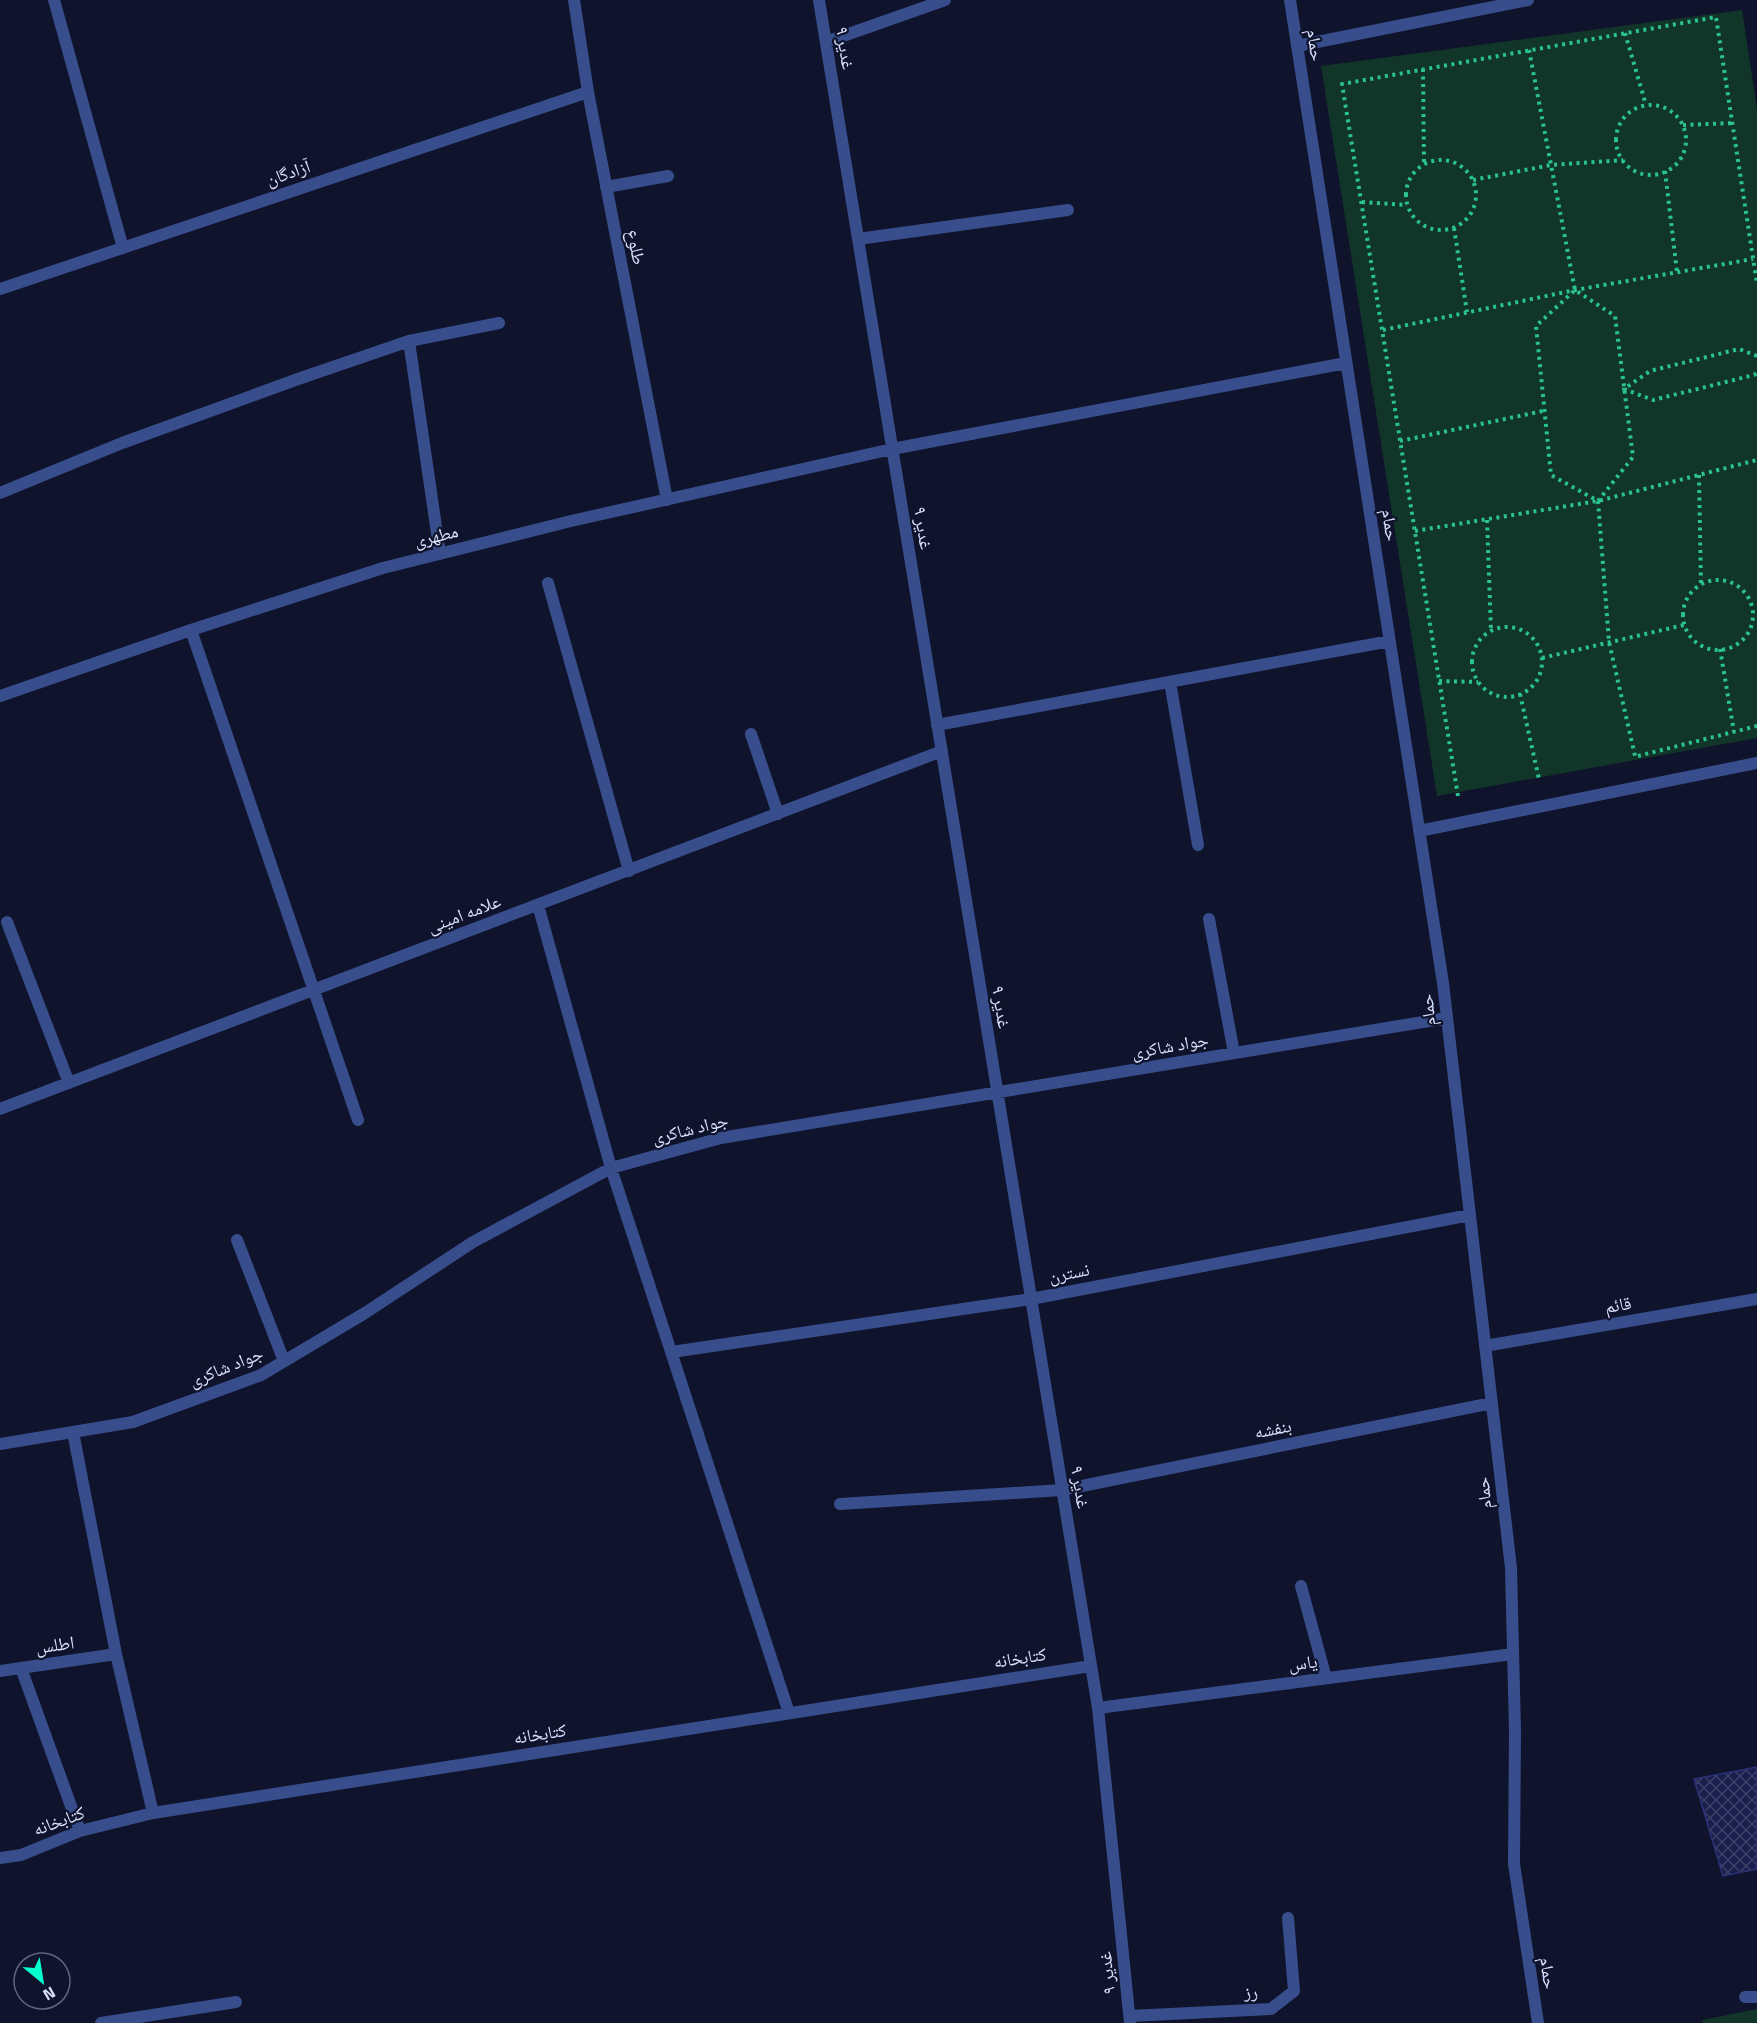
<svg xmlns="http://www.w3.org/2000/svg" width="1757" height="2023" font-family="'Titillium Web','Noto Naskh Arabic',sans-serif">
<defs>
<pattern id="building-cross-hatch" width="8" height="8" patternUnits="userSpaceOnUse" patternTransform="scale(1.5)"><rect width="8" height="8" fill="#1b1f4d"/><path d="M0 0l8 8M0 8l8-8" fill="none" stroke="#3c3f68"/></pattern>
</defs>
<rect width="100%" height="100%" fill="#0f132b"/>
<path fill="#12352a" d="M1742 10 1757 109V738L1437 796 1321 66Z
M1757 2009V2023H1703L1702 2020Z"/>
<path fill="url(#building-cross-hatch)" stroke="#2c327a" stroke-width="1.5" d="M1757 1767V1869L1723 1876 1694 1779Z"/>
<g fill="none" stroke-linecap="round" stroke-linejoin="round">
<path stroke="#2ac28e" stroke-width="4" stroke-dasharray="3 4.5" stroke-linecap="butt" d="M1625 33 1646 105
M1529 50 1575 290 1615 316 1633 457 1598 501 1551 475 1536 326 1575 290
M1423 69 1424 164
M1616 140a35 35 0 1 1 70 0a35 35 0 1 1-70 0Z
M1683 125 1732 123
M1406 195a35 35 0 1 1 70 0a35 35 0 1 1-70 0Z
M1665 171 1677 272
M1473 180 1551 165 1623 160
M1362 202 1407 205
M1454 228 1467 312
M1383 330 1575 290 1753 259
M1757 356 1739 349 1650 371 1624 389 1653 400 1754 375 1757 373
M1400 441 1543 411
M1699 475 1701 584
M1598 501 1609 642 1635 756
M1487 520 1491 631
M1415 531 1598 501 1757 460
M1683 615a35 35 0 1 1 70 0a35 35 0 1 1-70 0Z
M1472 662a35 35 0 1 1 70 0a35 35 0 1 1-70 0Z
M1720 649 1734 732
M1542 658 1684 625
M1439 681 1478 682
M1520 694 1539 779
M1638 756 1757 726
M1458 796 1342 84 1716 17 1757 284"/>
<path stroke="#384d8c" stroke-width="12" d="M54 0 123 248
M574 0 588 92 667 500
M819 0 1098 1708 1130 2023
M1290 0 1443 983 1511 1568 1515 1731 1514 1864 1538 2023
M826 42 945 0
M1297 46 1528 0
M606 187 668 176
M858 239 1068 210
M0 289 588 92
M409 341 440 554
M0 493 122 443 298 379 409 341 499 323
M548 583 629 871
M191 630 358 1120
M1170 682 1198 845
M0 696 191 630 383 568 571 521 892 449 1346 363
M937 725 1390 641
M751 734 778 814
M1419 831 1757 763
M538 905 611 1168 789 1713
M1209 919 1234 1053
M7 922 69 1083
M0 1109 942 751
M237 1240 284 1361
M1485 1346 1757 1299
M672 1352 1031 1299 1470 1215
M73 1432 116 1654 153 1813
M0 1444 133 1422 261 1375 365 1313 473 1242 611 1168 721 1138 1447 1018
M840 1504 1062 1490 1492 1403
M1301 1586 1326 1678
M21 1668 80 1831
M0 1671 116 1654
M1098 1708 1513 1654
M0 1858 21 1855 80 1831 153 1813 1091 1666
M1745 1997H1757
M1130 2016 1271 2009 1294 1991 1288 1918
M101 2023 236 2002"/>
</g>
<g text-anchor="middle" stroke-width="4.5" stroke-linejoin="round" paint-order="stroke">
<g font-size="18" fill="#dae0ff" stroke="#0f132b">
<text transform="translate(1315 45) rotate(81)" y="6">حمام</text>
<text transform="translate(845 48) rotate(81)" y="6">غدیر ۹</text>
<text transform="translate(288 173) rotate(-19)" y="6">آزادگان</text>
<text transform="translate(636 247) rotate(79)" y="6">طلوع</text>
<text transform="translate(1390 525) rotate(81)" y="6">حمام</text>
<text transform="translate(923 528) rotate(81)" y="6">غدیر ۹</text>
<text transform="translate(436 536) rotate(-14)" y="6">مطهری</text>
<text transform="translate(464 914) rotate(-21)" y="6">علامه امینی</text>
<text transform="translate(1001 1007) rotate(81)" y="6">غدیر ۹</text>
<text transform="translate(1428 1010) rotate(-97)" y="6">حمام</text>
<text transform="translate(1170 1046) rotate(-10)" y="6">جواد شاکری</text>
<text transform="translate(690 1129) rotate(-14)" y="6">جواد شاکری</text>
<text transform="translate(1069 1273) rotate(-11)" y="6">نسترن</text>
<text transform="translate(1618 1305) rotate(-10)" y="6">قائم</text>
<text transform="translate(226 1367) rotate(-22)" y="6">جواد شاکری</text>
<text transform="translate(1273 1429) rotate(-11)" y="6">بنفشه</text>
<text transform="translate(1080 1487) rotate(81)" y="6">غدیر ۹</text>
<text transform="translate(1484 1493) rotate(-97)" y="6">حمام</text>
<text transform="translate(55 1645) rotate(-8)" y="6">اطلس</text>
<text transform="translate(1020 1658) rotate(-9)" y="6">کتابخانه</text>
<text transform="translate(1303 1663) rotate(-7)" y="6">یاس</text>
<text transform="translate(540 1734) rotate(-9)" y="6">کتابخانه</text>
<text transform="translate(59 1821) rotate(-20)" y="6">کتابخانه</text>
<text transform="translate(1107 1973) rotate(-96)" y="6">غدیر ۹</text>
<text transform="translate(1548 1973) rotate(81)" y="6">حمام</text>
<text transform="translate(1251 1992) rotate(-3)" y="6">رز</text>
</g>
</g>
<g transform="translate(42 1981) rotate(150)"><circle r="28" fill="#0f132b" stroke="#606580" stroke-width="1.5"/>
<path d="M0-4.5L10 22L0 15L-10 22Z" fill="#06ffd1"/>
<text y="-9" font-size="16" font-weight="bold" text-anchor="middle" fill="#dae0ff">N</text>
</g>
</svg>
